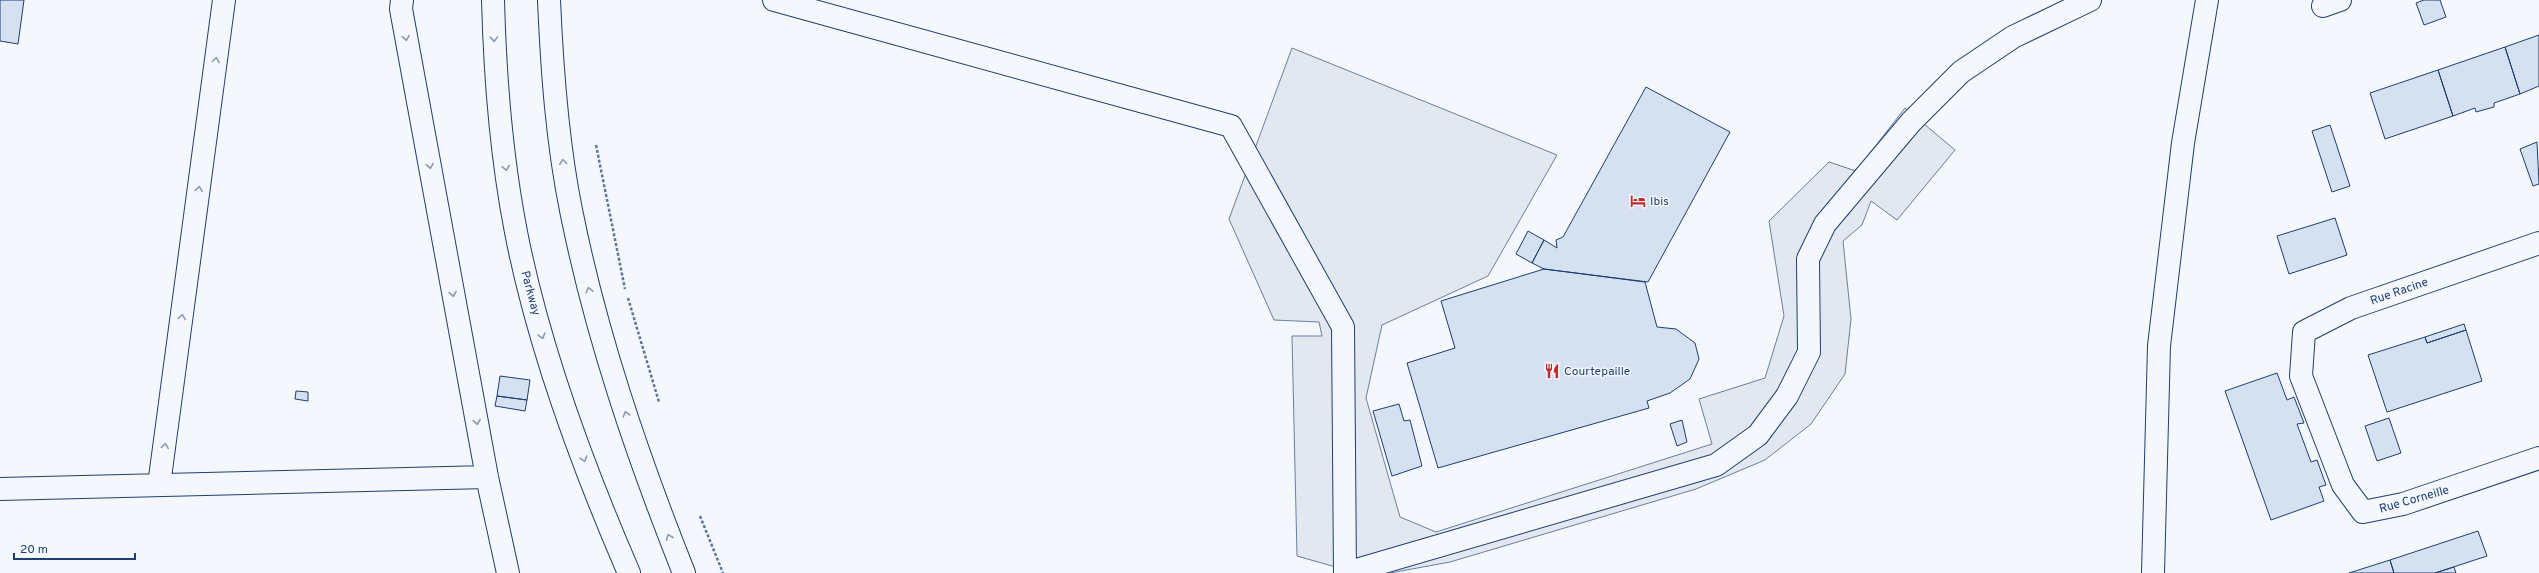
<svg xmlns="http://www.w3.org/2000/svg" width="2539" height="573" font-family="Overpass,sans-serif">
<rect width="100%" height="100%" fill="#f4f7fb"/>
<path fill="#e3e8f0" stroke="#687fa3" d="M1292 48 1557 155 1488 276 1382 325 1366 398 1400 517 1436 532 1712 444 1699 399 1765 378 1784 316 1769 221 1829 162 1856 171 1905 108 1955 150 1897 220 1871 201 1862 225 1843 241 1851 319 1845 374 1811 424 1765 460 1696 489 1450 562 1390 573H1357L1297 556 1292 336H1322L1319 322 1274 320 1229 219Z"/>
<path fill="#d5e0f0" stroke="#1d3f73" d="M0 0H24L18 44 0 41Z
M2424 0H2440L2446 17 2424 25 2416 3Z
M2539 35V86L2520 94 2505 47Z
M2505 47 2520 94 2494 103V107L2476 112 2475 108 2453 116 2438 70Z
M2438 70 2453 116 2385 139 2370 93Z
M1646 87 1730 132 1648 282 1544 269 1532 263 1544 240 1557 248 1556 240 1563 237Z
M2330 125 2350 186 2332 192 2312 131Z
M2537 142 2539 184 2533 186 2520 149Z
M2335 218 2347 255 2289 274 2277 236Z
M1528 231 1544 240 1532 263 1516 254Z
M1544 269 1645 282 1657 327 1676 329 1695 343 1699 359 1690 379 1670 393 1647 401 1649 408 1438 468 1407 363 1455 348 1441 301Z
M2464 324 2466 330 2427 343 2425 337Z
M2466 330 2482 381 2387 412 2368 355 2425 337 2427 343Z
M2277 373 2287 400 2294 397 2304 423 2297 424 2311 462 2317 460 2326 485 2319 487 2324 501 2271 520 2225 391Z
M500 376 530 380 527 400 497 396Z
M296 391 308 392V401L295 399Z
M497 396 527 400 525 411 495 406Z
M1399 404 1404 421 1410 420 1422 466 1392 476 1373 411Z
M2389 418 2401 453 2377 461 2365 426Z
M1682 420 1687 442 1677 446 1670 424Z
M2478 531 2487 556 2435 573H2394L2390 560Z
M2390 560 2394 573H2349Z
M2454 567 2456 573H2435Z"/>
<g fill="none" stroke-linecap="round" stroke-linejoin="round">
<g stroke="#1d3f73" stroke-width="24">
<path id="minor" d="M402 0 401 9 487 477 508 573
M493 0C495 78 501 155 516 232 538 345 583 467 629 573
M549 0C552 70 557 141 571 210 596 335 637 455 684 573
M774 0 1231 126 1343 327 1345 573
M2323 6 2340 0
M2539 243 2351 308 2304 332 2301 376 2343 485 2363 512 2403 504 2539 458
M159 485 224 0
M0 489 487 477
M1346 573 1716 465 1758 435 1787 396 1809 352 1808 259 1825 224 1911 122 1961 72 2013 37 2090 0"/>
</g>
<g stroke="#1d3f73" stroke-width="24">
<path id="major" d="M2153 573 2159 346 2183 143 2207 0"/>
</g>
<path stroke="#5e769c" stroke-width="2.5" stroke-dasharray="3 2" stroke-linecap="butt" d="M596 145 625 289
M628 298 659 402
M700 516 723 573"/>
<use href="#minor" stroke="#f4f7fb" stroke-width="22"/>
<use href="#major" stroke="#f4f7fb" stroke-width="22"/>
</g>
<defs><path id="oneway-chevron" d="M-2-3.5L2.5 0L-2 3.5" fill="none" stroke-width="1.6" stroke-linecap="round" stroke-linejoin="round"/></defs>
<g stroke="#889bb7">
<use href="#oneway-chevron" transform="translate(406 38) rotate(80)"/>
<use href="#oneway-chevron" transform="translate(494 39) rotate(88)"/>
<use href="#oneway-chevron" transform="translate(216 60) rotate(-82)"/>
<use href="#oneway-chevron" transform="translate(563 162) rotate(-98)"/>
<use href="#oneway-chevron" transform="translate(430 166) rotate(80)"/>
<use href="#oneway-chevron" transform="translate(506 168) rotate(81)"/>
<use href="#oneway-chevron" transform="translate(199 189) rotate(-82)"/>
<use href="#oneway-chevron" transform="translate(589 290) rotate(-104)"/>
<use href="#oneway-chevron" transform="translate(453 294) rotate(80)"/>
<use href="#oneway-chevron" transform="translate(182 317) rotate(-82)"/>
<use href="#oneway-chevron" transform="translate(542 336) rotate(74)"/>
<use href="#oneway-chevron" transform="translate(626 414) rotate(-107)"/>
<use href="#oneway-chevron" transform="translate(477 422) rotate(80)"/>
<use href="#oneway-chevron" transform="translate(165 446) rotate(-82)"/>
<use href="#oneway-chevron" transform="translate(584 459) rotate(71)"/>
<use href="#oneway-chevron" transform="translate(669 537) rotate(-112)"/>
</g>
<defs>
<g id="hotel-bare" transform="scale(1.2)"><path d="M-6-4.5h1.5V1H6V5H4.5V3h-9V5H-6ZM-4 0a1.8 1.8 0 1 1 3.6 0ZM.5 0V-2.5h3Q6-2.5 6 0Z" fill="#c62828" stroke="#f4f7fb" stroke-width="2.5" paint-order="stroke"/></g>
<g id="restaurant-bare" transform="scale(1.2)"><path d="M-5-6h1v4h1v-4h1v4h1v-4h1v5L-1.5 .5V6h-2V.5L-5-1ZM5-6V6H3V1.5H1.5Q1.5-4 5-6Z" fill="#c62828" stroke="#f4f7fb" stroke-width="2.5" paint-order="stroke"/></g>
</defs>
<g fill-rule="evenodd">
<use href="#hotel-bare" x="1638" y="201"/>
<use href="#restaurant-bare" x="1552" y="371"/>
</g>
<g text-anchor="middle" stroke-width="3" stroke-linejoin="round" paint-order="stroke">
<g font-size="12" fill="#1d3f73" stroke="#f4f7fb" text-anchor="start">
<text x="1650" y="205">Ibis</text>
<text x="1564" y="375">Courtepaille</text>
</g>
<g font-size="12" fill="#1d3f73" stroke="#f4f7fb">
<text transform="translate(2399 291) rotate(-19)" y="4">Rue Racine</text>
<text transform="translate(531 293) rotate(75)" y="4">Parkway</text>
<text transform="translate(2414 499) rotate(-16)" y="4">Rue Corneille</text>
</g>
</g>
<path d="M14 553v6h121v-6" fill="none" stroke="#1d3f73" stroke-width="2"/>
<text x="20" y="553" font-size="12" fill="#1d3f73" stroke="#f4f7fb" stroke-width="3" paint-order="stroke">20 m</text>
</svg>
